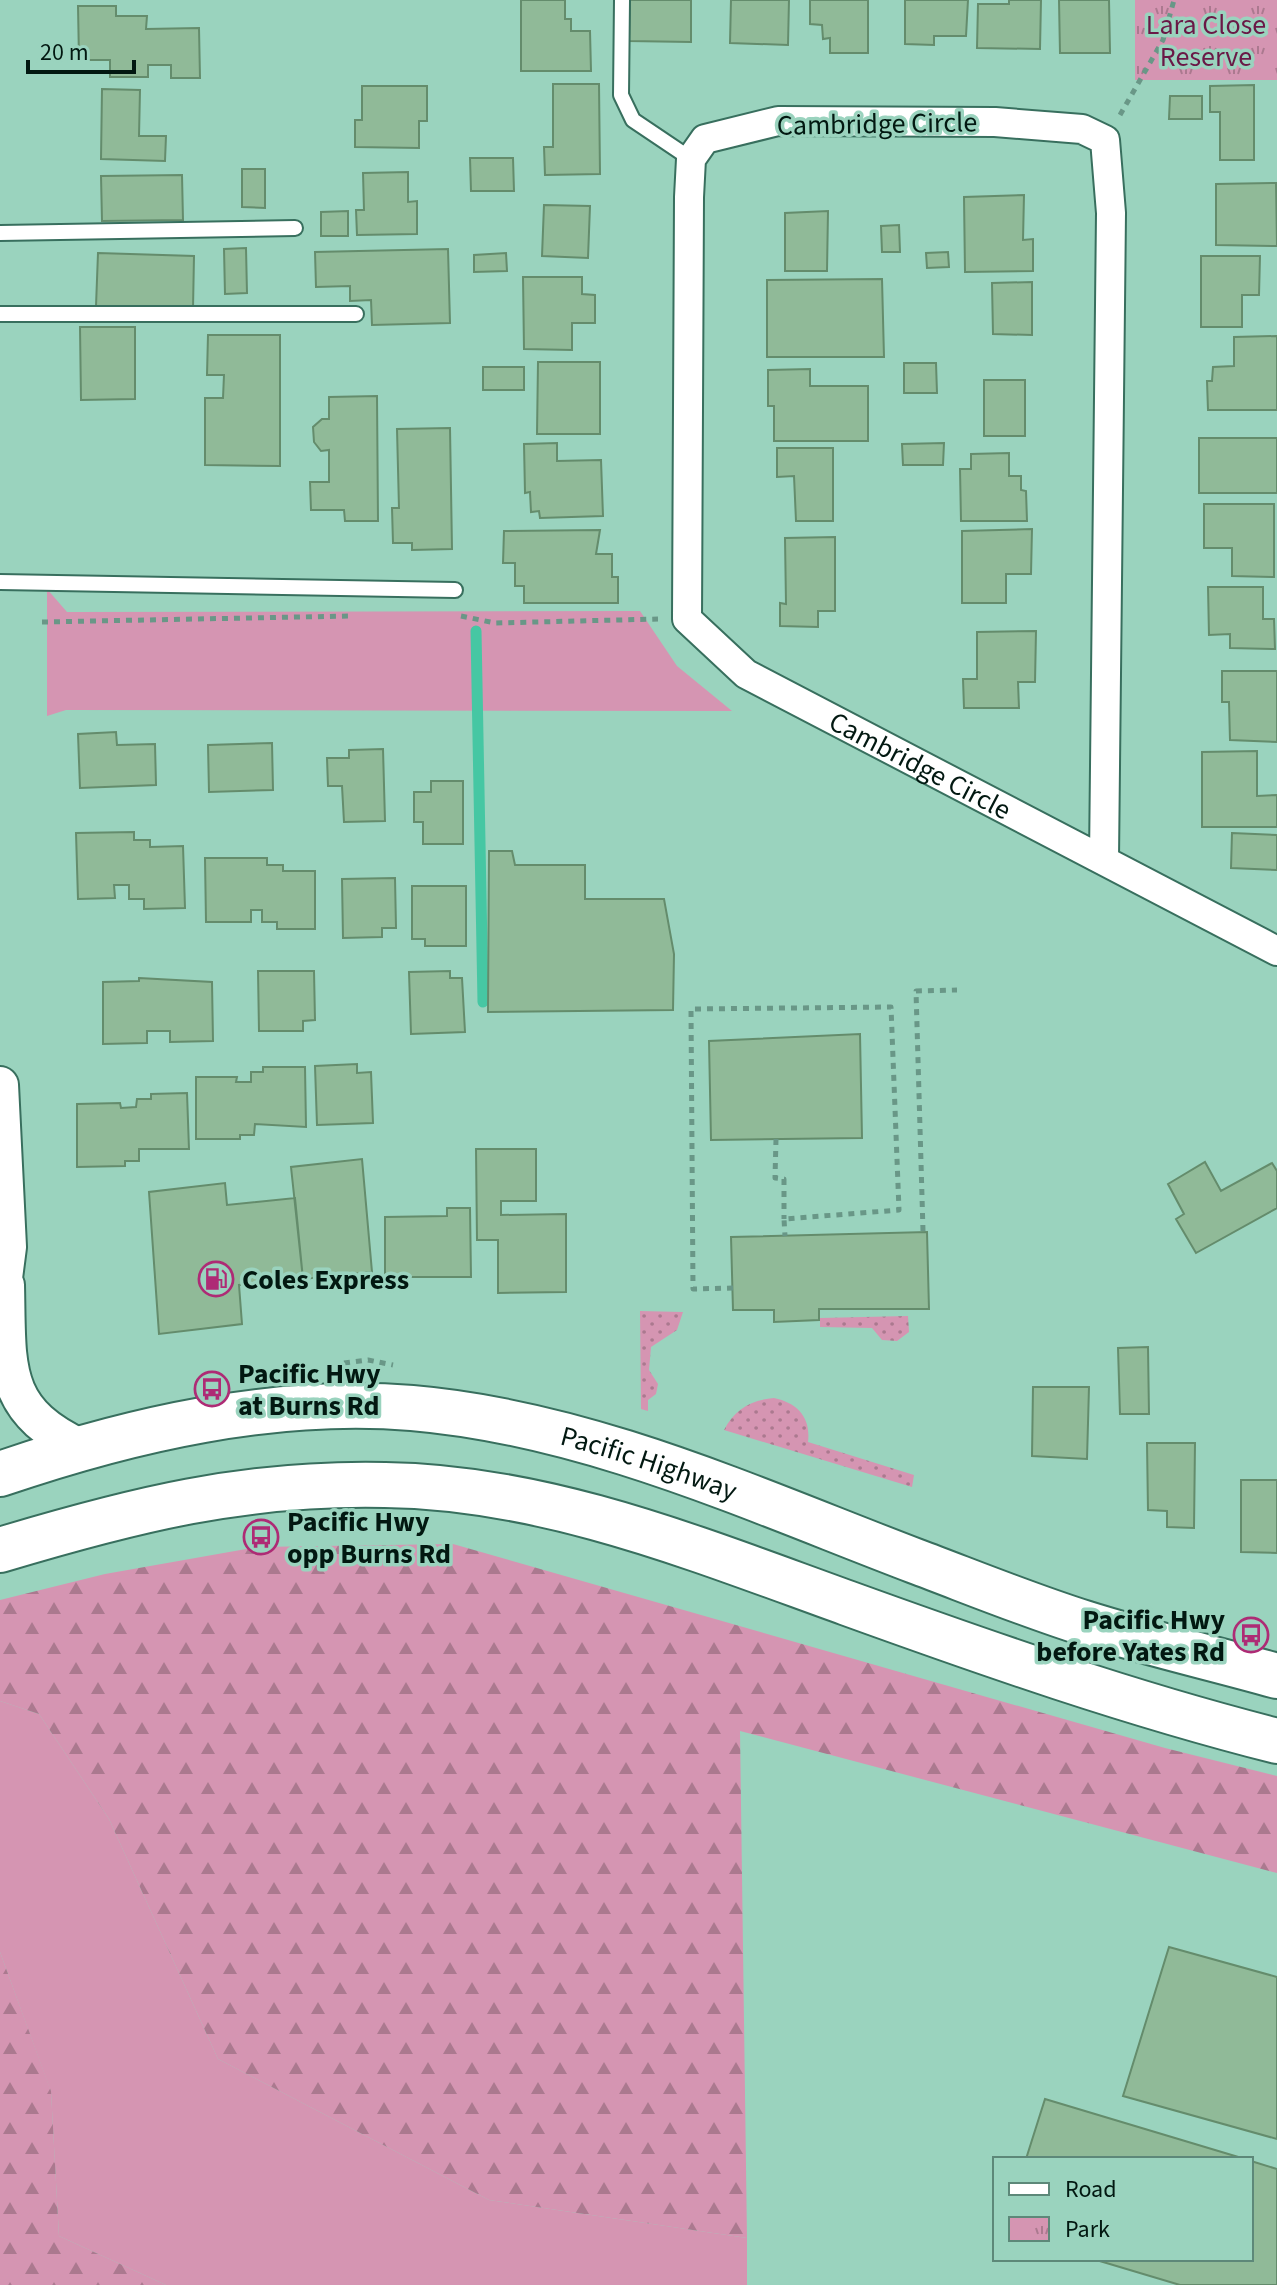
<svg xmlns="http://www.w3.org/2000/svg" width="1277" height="2285" font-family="'Source Sans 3',sans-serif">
<defs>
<pattern id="forest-firs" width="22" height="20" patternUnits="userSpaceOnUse" patternTransform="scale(2)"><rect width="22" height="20" fill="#d595b2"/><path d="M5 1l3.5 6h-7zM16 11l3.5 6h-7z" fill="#ab798f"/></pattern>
<pattern id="park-tufts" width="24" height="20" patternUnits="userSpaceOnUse" patternTransform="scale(2)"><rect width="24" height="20" fill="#d595b2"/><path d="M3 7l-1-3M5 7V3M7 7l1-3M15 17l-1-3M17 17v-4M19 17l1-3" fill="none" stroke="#ab798f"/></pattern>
<pattern id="garden-dots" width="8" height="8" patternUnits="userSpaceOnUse" patternTransform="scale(2)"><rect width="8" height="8" fill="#d595b2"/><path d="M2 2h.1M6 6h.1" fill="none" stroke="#ab798f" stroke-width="1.8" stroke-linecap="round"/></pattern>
</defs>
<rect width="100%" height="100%" fill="#9ad3be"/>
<path fill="#d595b2" d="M47 589 67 612 640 611 677 666 732 711 66 710 47 716Z
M0 1701 39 1714 109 1819 218 2059 489 2200 747 2238V2285H166L59 2236 51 2092 0 1952Z"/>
<path fill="url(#forest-firs)" d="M453 1544 1165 1748 1277 1776V1873L740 1731 747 2238 489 2200 218 2059 109 1819 39 1714 0 1701V1600L105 1574 257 1547Z
M0 1952 51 2091 59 2236 166 2285H0Z"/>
<path fill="url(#park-tufts)" d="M1135 0H1277V80H1135Z"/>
<path fill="url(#garden-dots)" d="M640 1311 683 1312 677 1330 651 1347 649 1370 658 1384 656 1394 648 1400V1411L641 1409Z
M908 1316 909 1332 897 1341 882 1340 872 1328 820 1327V1318Z
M774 1398C798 1403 811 1418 808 1442L914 1475 912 1487 724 1430C735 1409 751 1400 774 1398Z"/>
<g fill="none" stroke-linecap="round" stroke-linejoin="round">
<path stroke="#46c7a3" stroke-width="11" d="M476 631 483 1002"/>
</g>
<path fill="#90ba98" stroke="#648c6c" stroke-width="2" d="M521 0H565V19H571V31H590L591 71H521Z
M630 0H691V42L629 41Z
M731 0H789L788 45 730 43Z
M810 0H868V53H830V38L823 39 822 25 810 24Z
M905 0H968L966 36H934V45L905 44Z
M1009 0H1041L1040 49 977 48 978 4H1009Z
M1059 0H1109L1110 53H1060Z
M78 6H116V16H147L146 29 199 28 200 78H171V65H148V77H110V60H79Z
M553 84H599L600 174 545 175 544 147H553Z
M1254 85V160H1220V112H1210V86Z
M362 86H427V121H419V148L355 147V120H362Z
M102 89 140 90 139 136H166L165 161 101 159Z
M1170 96H1202V119H1169Z
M470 158H513L514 191H471Z
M242 169H265V208L242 207Z
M408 172V202L417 201V234L357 235 356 210H364L363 173Z
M182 175 183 220 102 221 101 176Z
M1276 183 1277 246 1216 245V184Z
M1024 195 1023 240 1033 239V271L965 272 964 197Z
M544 205 590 206 588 258 542 256Z
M348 211V236H321V212Z
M828 211 827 271H785V213Z
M899 225 900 252H882L881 226Z
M246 248 247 293 225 294 224 249Z
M448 249 450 323 372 325 371 300 350 301V286L316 287 315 252Z
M948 252 949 267 927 268 926 253Z
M98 253 194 256 193 309 96 306Z
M506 253 507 271 474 272V255Z
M1201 256H1260L1259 295H1242V327H1201Z
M523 277H582V294L595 295V323H572V350L524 349Z
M882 279 884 357H767V280Z
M1032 282V335L993 334 992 283Z
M80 327H135V399L81 400Z
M208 335H280V466L205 465V398H223L224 375H207Z
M1277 336V410H1208L1207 381H1212L1213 367 1234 366V337Z
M538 362H600V434H537Z
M904 363H936L937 393H904Z
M483 367H524V390H483Z
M810 369V386H868V441H774V406H768V370Z
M984 380H1025V436H984Z
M377 396 378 521H345L344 510H311L310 482H329V450L321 451 314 442 313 427 322 419H329V397Z
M450 428 452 549 412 550V543H393L392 508H399L397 429Z
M1199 438H1277V493H1199Z
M557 443V461L601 460 603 516 540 518 539 511 531 512 530 492 525 493 524 444Z
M944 443 943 465H903L902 444Z
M777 448H833V521H796L794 476 777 477Z
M1009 453V476H1021V490L1026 491 1027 521H961L960 469H971V454Z
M1204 504H1274V577L1232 576V548H1204Z
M1032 529 1031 574H1006V603H962V531Z
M600 530 596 554H612V577H618V603H524V586H515V563H503L504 531Z
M835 537V611H818V627L780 626V603L786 604 785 538Z
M1208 587H1263V619H1274L1275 649 1230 648V634L1209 635Z
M1036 631 1035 682H1018L1019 708H964L963 679H977V632Z
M1222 671H1277V742L1230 740 1229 702H1222Z
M116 732 117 745 155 744 156 785 80 788 78 734Z
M272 743 273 790 209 792 208 745Z
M383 749 385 821 344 822 342 786H328L327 758H349V750Z
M1257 751V796L1277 795V827H1202V752Z
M431 781H463V844H423V822H414V792H431Z
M134 832V840H150V847L183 846 185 908 144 909V899H129V885H114L115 898 78 899 76 833Z
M1232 833 1277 835V870L1231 868Z
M489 851H512L515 865H585V899H664L674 954 673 1010 488 1012Z
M205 858H267V865H283V871H315V929H277V922H262V910H251V922H206Z
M395 878 396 928H382V937L343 938 342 879Z
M412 886H466V946H425V939H412Z
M258 971H314L315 1020 303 1021V1031H259Z
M450 971V978H462L465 1032 411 1034 409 972Z
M139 978 212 982 213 1041 170 1042V1031H147V1043L103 1044V982L139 981Z
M860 1034 862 1138 711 1140 709 1041Z
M357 1064V1073L371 1072 373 1123 317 1125 315 1066Z
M263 1067H305L306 1127 255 1124 254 1135H240V1139H196V1077H237L236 1082H251V1072H263Z
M187 1093 189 1149H139V1161H125V1166L77 1167V1104L120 1103 121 1108 136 1107 137 1099H151V1094Z
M476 1149H536V1201H501V1215L566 1214V1292L498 1293V1240H477Z
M362 1159 372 1272 303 1279 291 1167Z
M1205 1162 1221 1191 1272 1163 1277 1171V1208L1196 1253 1176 1219 1184 1214 1168 1184Z
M225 1183 227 1205 295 1198 303 1279 239 1285 242 1324 159 1334 149 1192Z
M447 1208H470L471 1277H385V1217L447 1216Z
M927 1232 929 1309H819V1320L774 1322V1310H733L731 1237Z
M1148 1347 1149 1414H1120L1118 1348Z
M1033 1387H1089L1087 1459 1032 1456Z
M1147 1443H1195L1194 1528 1167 1527V1511L1148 1510Z
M1241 1480H1277V1553L1241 1552Z
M1169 1947 1277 1977V2139L1123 2096Z
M1045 2099 1245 2159H1026Z
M1251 2161 1277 2169V2285H1180L1093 2259H1251Z"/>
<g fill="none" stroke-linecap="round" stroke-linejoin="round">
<g stroke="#386f5e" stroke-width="18">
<path id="service" d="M622 0 621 95 633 120 691 159
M0 233 295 228
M0 314H356
M0 582 455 590"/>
</g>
<g stroke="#386f5e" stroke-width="32">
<g id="minor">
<path id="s1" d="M1104 859 1111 213 1105 140 1082 129 995 122 778 121 705 139 691 159 689 197 687 619 746 674 1277 951"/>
</g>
</g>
<g stroke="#386f5e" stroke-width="40">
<path id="tertiary" d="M0 1085 8 1247 0 1309
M6 1285C8 1367 0 1410 82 1448"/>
</g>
<g stroke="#386f5e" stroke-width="48">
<g id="primary">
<path id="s2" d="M0 1474C132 1429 272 1397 412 1408 588 1423 752 1499 915 1561 971 1582 1027 1605 1084 1623 1147 1643 1213 1658 1277 1676"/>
<path d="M0 1550C133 1510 244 1482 385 1485 546 1487 697 1549 847 1603 988 1654 1131 1704 1277 1741"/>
</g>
</g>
<path stroke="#699787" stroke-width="5" stroke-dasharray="6 6" stroke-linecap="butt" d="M1120 115 1163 40 1174 0
M461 616 495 623 658 619
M42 622 351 616
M776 1139 775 1178 784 1179V1219
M923 1231 916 991 957 990
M733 1288 693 1289 691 1009 891 1007 899 1210 784 1219 785 1236
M344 1363 368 1360 393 1365"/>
<use href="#service" stroke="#fff" stroke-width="14"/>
<use href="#minor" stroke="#fff" stroke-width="28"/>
<use href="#tertiary" stroke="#fff" stroke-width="36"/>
<use href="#primary" stroke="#fff" stroke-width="44"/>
</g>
<defs>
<g id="fuel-ring" transform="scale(1.8)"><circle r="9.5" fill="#9ad3be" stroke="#ae2b75" stroke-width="1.5"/><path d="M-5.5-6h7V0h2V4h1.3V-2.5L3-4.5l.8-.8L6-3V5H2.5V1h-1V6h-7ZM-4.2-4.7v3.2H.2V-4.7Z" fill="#ae2b75"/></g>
<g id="bus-ring" transform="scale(1.8)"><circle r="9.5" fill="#9ad3be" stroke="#ae2b75" stroke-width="1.5"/><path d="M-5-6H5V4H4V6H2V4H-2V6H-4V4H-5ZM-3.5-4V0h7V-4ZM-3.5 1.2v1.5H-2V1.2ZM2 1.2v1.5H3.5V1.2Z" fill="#ae2b75"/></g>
</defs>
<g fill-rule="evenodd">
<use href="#fuel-ring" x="216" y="1279"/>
<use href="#bus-ring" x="212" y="1389"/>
<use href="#bus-ring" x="261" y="1537"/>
<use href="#bus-ring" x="1251" y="1635"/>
</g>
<g text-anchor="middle" stroke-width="7" stroke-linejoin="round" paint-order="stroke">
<g font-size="28" fill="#6a1846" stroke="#9ad3be">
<text x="1206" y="34">Lara Close<tspan x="1206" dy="32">Reserve</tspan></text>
</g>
<g font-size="28" fill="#021811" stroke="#9ad3be">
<text transform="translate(877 123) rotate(-1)" y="10">Cambridge Circle</text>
<text dy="10" stroke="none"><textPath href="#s1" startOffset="1886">Cambridge Circle</textPath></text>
<text dy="10" stroke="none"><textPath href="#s2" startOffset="664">Pacific Highway</textPath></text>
</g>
<g font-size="28" font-weight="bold" fill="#021811" stroke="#9ad3be" text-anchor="start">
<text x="242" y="1289">Coles Express</text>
<text x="238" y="1383">Pacific Hwy<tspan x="238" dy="32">at Burns Rd</tspan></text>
<text x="287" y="1531">Pacific Hwy<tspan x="287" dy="32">opp Burns Rd</tspan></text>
<text x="1225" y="1629" text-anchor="end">Pacific Hwy<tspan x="1225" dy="32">before Yates Rd</tspan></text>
</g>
</g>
<rect x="993" y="2157" width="260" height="104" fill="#9ad3be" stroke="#5d8879" stroke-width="2"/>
<rect x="1009" y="2183" width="40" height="12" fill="#ffffff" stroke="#5d8879" stroke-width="2"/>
<text x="1065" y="2197" font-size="24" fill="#021811">Road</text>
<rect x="1009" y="2217" width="40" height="24" fill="url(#park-tufts)" stroke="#5d8879" stroke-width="2"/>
<text x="1065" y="2237" font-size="24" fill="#021811">Park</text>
<path d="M28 60v12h106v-12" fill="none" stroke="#021811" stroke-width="4"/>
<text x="40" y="60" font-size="24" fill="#021811" stroke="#9ad3be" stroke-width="6" paint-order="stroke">20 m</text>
</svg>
